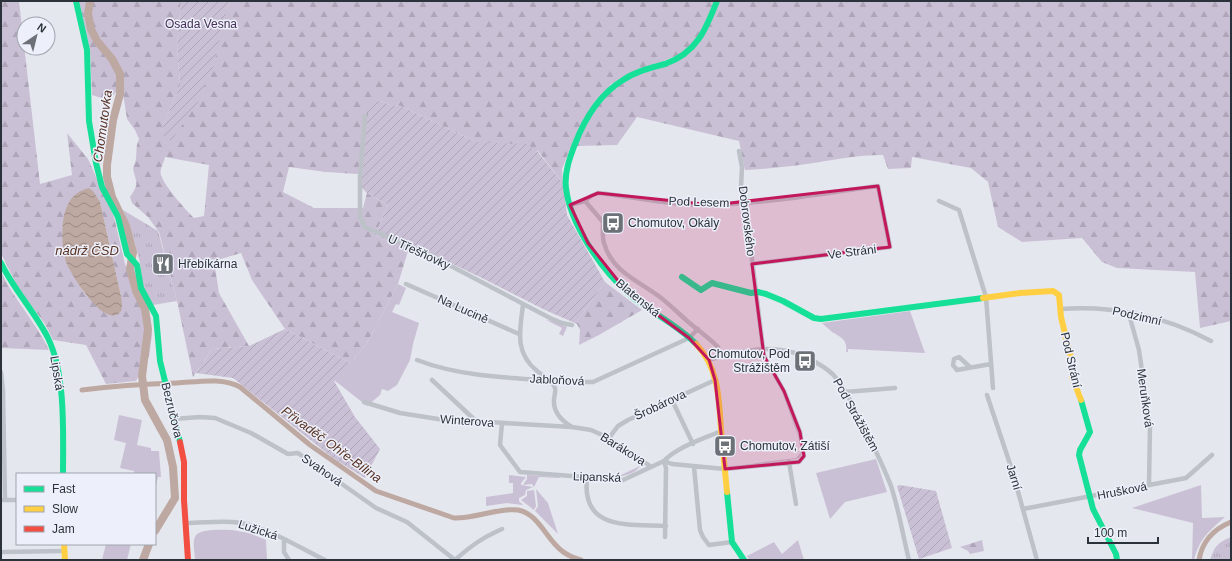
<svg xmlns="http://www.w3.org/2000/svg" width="1232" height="561" font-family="Helvetica,sans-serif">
<defs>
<pattern id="forest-firs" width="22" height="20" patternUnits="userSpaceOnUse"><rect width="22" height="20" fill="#cac0d5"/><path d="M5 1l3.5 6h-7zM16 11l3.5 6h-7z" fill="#aea5b8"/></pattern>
<pattern id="park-tufts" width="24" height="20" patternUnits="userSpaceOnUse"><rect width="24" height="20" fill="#cac0d5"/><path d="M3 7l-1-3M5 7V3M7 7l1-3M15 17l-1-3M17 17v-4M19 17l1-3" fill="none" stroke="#aea5b8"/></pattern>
<pattern id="garden-furrows" width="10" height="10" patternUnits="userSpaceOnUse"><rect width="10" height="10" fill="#cac0d5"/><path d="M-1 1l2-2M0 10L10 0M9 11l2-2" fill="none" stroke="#aea5b8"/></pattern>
<pattern id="water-waves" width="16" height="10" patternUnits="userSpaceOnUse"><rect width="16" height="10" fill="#bea8a2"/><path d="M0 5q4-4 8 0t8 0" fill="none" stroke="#9b8985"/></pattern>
</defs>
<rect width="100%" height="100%" fill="#e5e7ee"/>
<path fill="#cac0d5" d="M398 284 406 288 399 305 396 304 392 312 419 323 413 344 410 360 397 385 388 391 382 389 380 395 367 406 334 380 355 360 354 358 366 345Z
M910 311 925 353 848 349V352H846C848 340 841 337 832 332 829 329 825 326 822 323Z
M546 320 554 321 567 327 563 336 559 334 562 328Z
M783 394C787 403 805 448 801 455 800 458 799 458 796 459L729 468 763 462 796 458 801 452 799 439Z
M119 415 142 420 137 445 151 448V451H159L161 477H158L155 489V474H134V471L120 468 126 443 114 440Z
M876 459 887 492 845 502 830 519 816 473Z
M640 466C635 475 622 475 617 478L616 476H611L609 477V475H621Z
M509 475 526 477 521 483V485L533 487 526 490 525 495 519 498V501L523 505 507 503 486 506V497L513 493V483H509Z
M527 475 560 477 559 478 539 477 534 487 532 484 523 485 527 479Z
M1201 485 1202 518 1225 517C1209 531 1199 539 1194 560H1192L1193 523 1132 508Z
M536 489 548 503 558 534 535 511 538 506Z
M534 490 536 506 534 510 521 500 527 496V491Z
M232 530 249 533 266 540 267 560H195C195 553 192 543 195 537 198 528 223 530 232 530Z
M798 540 804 560H749L747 556 774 542 782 554Z
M106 544H131L127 560H102Z"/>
<path fill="url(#forest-firs)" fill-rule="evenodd" d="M1 1H19L40 184 72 175 67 133 88 159 114 217 125 264 150 316 152 335 149 356 136 381 106 384 86 345 53 340 45 324 17 286 1 253ZM100 202 121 296 106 314 85 294 70 270Z
M79 1H181L177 47 180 85 160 133 231 1H714L707 21 695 41 680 54 611 84 570 149 562 169 563 183 538 151 474 141 401 106 391 105 377 100 362 171 357 174 326 172 289 167 283 192 314 208H363L367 193 388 205 375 235 408 251 398 284 366 345 354 358 355 360 352 364 285 329 252 280 241 253 214 261 219 293 249 346 212 349 193 377 177 301 159 232 148 217 132 203 130 197C140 182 136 184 133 168 139 156 134 149 139 139L135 130 127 119 122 87C117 90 116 93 112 96 106 100 98 97 92 95L90 50ZM165 157 209 165 204 216 194 218C185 209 165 187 161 175 159 169 164 163 165 157Z
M719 1H1231V321L1200 328 1195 272 1117 268 1102 262 1082 238 1022 242 998 227 988 182 971 168 912 157 911 168 888 169 883 155C857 155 832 160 807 164 786 167 766 169 745 170L739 141 637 117 617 145 576 146 587 122 599 105 614 88 634 76 664 66 699 44Z
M1 272C14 300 36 322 49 350L1 348Z
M605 282 642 310 599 335 579 345 580 330 577 324 578 320Z
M982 540 984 551 970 554 968 551 960 547Z"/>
<path fill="url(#park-tufts)" d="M123 210 158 231 177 301 153 305 143 288 140 263 134 240Z
M1231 537V560H1210C1214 547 1218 542 1231 537Z"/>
<path fill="url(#garden-furrows)" d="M181 1H231L227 9 213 67 198 102 171 141 160 133 180 85 177 47Z
M377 100 391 105 401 106 474 141 492 143 527 144 537 151 563 183 567 215 605 282 578 320 577 324 545 310 480 277 410 244 408 251 375 235 388 205 367 193 361 187 367 119 370 102Z
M285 329 352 364 334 381 355 417 380 449 365 478 333 458 233 378 196 373 212 349 249 346Z
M900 485 936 491 952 548 919 559 897 486Z"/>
<path fill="url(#water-waves)" d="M89 188 93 191 100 202 121 296C122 303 124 313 116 315 100 321 71 275 66 262 62 248 61 230 64 216 68 200 74 192 89 188Z"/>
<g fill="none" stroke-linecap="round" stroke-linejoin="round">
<path stroke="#bea8a2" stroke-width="5" d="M82 390C114 386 145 384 177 383 197 382 222 377 240 387L310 445 376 491 454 518C474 519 500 507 518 510 539 514 546 539 562 551 568 556 574 558 581 560
M1199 560C1202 542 1214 529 1231 522"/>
<path stroke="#bea8a2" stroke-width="8" d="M90 1 88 14 91 29 97 41 112 59 120 74V94L113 120 107 165V177L112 197 126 226 133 252 130 269 136 291 145 309 148 329 142 376 145 400 167 440 173 467 175 498 155 531
M143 560 149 544"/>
<path stroke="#bdc1c8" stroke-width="4.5" d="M365 116 360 176V216L365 227 430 255 550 318 562 323 572 325
M585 201 603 222C603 228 602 237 604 243 612 272 639 281 660 297 669 304 677 312 685 319 696 329 708 337 718 347
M939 201 959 210 986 297 993 388
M570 205 585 201 591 196 598 193C637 197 675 206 714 205 769 203 824 193 878 186L890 247 752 264
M406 284 519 334
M523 305C520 330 514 352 537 371 543 376 552 380 555 388 556 391 554 397 554 400 553 413 562 421 572 427
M1060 309C1112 305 1165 316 1211 341
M1131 313 1130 318 1139 350 1150 426 1149 485
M417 360C466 379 524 378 576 382H593L689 338 698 329
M709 360C746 349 781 341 817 363 824 367 831 371 836 378 847 391 855 410 863 425 873 445 883 465 891 486 899 510 903 536 909 560
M970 367 959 357 954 359 953 365 957 370 991 364
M1 372 3 391 5 500
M432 380 476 421
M845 392 895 388
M987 395 1012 470 1037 560
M672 400 693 444
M364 402 400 413 438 419 572 427 591 430 609 438 650 466
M174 419 200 417 215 418 251 433 288 454 298 453 376 508 407 522 455 560C472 545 482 538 502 529
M502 423 500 445 520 472 623 480 664 461 672 464 725 469 799 462 804 456 800 432 784 391 764 356 745 203 741 187 742 167 739 151
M609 438 618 426 628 420 715 380
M664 461 666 468 665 537
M664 461C677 447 703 439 721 431
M789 462 796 504
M694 467 700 530 703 537 709 545 732 542
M587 478C581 531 629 524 666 526
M1 500H17
M1023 509 1186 478 1212 455
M186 523C205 523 223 520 241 523 269 528 300 548 325 560
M284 539V552L289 560
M1 552 64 551"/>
<path stroke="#16e098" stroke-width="6" d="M76 1 87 50 89 121 96 163 102 187 118 217 127 254 137 265 141 288 156 316 160 361 180 442
M1 263C14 290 35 312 48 338 66 375 63 433 63 474
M682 277 701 290 712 283 751 293 758 292 766 294 783 301 814 318 821 319 983 298
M696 344C676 323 649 312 628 293 601 269 570 224 566 188 564 173 570 157 575 144 585 118 600 94 623 80 636 71 651 68 665 64 697 53 706 29 717 1
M1081 400 1090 432 1080 450 1079 455 1093 509 1116 554 1117 560
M727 492 732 542 744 560"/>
<path stroke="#ffcf43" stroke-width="6" d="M983 298 1020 293 1053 291 1059 295 1061 317 1072 362V377L1081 400
M696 344C719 368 719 399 721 430 723 451 725 471 727 492
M64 544 65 560"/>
<path stroke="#f24e42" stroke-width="6" d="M180 442 184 462V500L188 560"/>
</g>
<path fill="#c2185b" fill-opacity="0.2" stroke="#c2185b" stroke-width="3" stroke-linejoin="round" d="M878 186 890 247 752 264 764 356 784 391 800 432 804 456 799 462 725 469 715 380 709 360 689 338 627 292 588 243 570 205 598 193 713 205Z"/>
<defs>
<g id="bus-square" transform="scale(1.15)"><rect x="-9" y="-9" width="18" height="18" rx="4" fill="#6c7178" stroke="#edf0fa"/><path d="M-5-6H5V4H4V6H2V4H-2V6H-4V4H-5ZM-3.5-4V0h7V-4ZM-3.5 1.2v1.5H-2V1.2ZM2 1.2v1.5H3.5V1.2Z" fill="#fff"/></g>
<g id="restaurant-square" transform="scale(1.15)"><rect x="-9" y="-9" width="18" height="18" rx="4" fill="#6c7178" stroke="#edf0fa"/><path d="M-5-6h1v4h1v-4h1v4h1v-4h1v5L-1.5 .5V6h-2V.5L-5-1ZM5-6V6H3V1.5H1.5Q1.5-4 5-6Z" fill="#fff"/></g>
</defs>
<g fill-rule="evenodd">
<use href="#bus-square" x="613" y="223"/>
<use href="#restaurant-square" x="163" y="264"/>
<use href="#bus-square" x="805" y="361"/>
<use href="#bus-square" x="725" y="446"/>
</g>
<g text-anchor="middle" stroke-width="3" stroke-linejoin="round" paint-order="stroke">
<g font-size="12" fill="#463056" stroke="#edf0fa">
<text x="201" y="28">Osada Vesna</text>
</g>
<g font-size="12" fill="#2b3239" stroke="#edf0fa">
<text transform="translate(699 202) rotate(2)" y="4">Pod Lesem</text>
<text transform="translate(747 221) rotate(83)" y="4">Dobrovského</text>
<text transform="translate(419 252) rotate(25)" y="4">U Třešňovky</text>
<text transform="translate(852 252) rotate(-7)" y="4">Ve Stráni</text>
<text transform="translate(638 298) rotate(39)" y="4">Blatenská</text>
<text transform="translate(463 309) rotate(24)" y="4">Na Lucině</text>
<text transform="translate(1137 316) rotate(13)" y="4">Podzimní</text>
<text transform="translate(1071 360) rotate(77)" y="4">Pod Strání</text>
<text transform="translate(57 373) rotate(81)" y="4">Lipská</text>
<text transform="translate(557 380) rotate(3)" y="4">Jabloňová</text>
<text transform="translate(1145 398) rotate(82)" y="4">Meruňková</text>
<text transform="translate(660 405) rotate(-25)" y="4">Šrobárova</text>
<text transform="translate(172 410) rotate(76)" y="4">Bezručova</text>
<text transform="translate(856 415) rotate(61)" y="4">Pod Strážištěm</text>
<text transform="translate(467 421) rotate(4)" y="4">Winterova</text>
<text transform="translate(623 449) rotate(32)" y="4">Barákova</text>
<text transform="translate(322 470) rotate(35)" y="4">Svahová</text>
<text transform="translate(597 477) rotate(2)" y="4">Lipanská</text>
<text transform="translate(1014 477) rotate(73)" y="4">Jarní</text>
<text transform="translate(1122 491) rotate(-11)" y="4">Hrušková</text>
<text transform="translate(258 530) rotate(18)" y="4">Lužická</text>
</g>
<g font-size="12" fill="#2b3239" stroke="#edf0fa" text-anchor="start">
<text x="628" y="227">Chomutov, Okály</text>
<text x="178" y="268">Hřebíkárna</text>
<text x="790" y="358" text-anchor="end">Chomutov, Pod<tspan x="790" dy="14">Strážištěm</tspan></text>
<text x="740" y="450">Chomutov, Zátiší</text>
</g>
<g font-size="13" font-style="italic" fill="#583223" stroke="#edf0fa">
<text transform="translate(102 126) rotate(-82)" y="5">Chomutovka</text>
<text x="87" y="255">nádrž ČSD</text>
<text transform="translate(332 444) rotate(36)" y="5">Přivaděč Ohře-Bílina</text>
</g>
</g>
<rect width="1232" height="561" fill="none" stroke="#2b3239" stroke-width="4"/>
<rect x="16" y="473" width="140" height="72" fill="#edf0fa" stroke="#9fa4ad"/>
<rect x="24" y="486" width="20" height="6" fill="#16e098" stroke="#9fa4ad"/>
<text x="52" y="493" font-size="12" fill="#2b3239">Fast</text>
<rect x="24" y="506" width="20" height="6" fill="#ffcf43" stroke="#9fa4ad"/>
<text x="52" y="513" font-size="12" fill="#2b3239">Slow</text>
<rect x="24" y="526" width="20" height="6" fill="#f24e42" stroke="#9fa4ad"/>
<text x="52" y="533" font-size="12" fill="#2b3239">Jam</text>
<g transform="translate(36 36) rotate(35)"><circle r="19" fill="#edf0fa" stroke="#9fa4ad"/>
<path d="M0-3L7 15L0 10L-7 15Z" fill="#6c7178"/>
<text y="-6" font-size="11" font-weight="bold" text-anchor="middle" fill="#2b3239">N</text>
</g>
<path d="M1088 537v6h70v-6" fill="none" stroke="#2b3239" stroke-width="2"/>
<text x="1094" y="537" font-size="12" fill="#2b3239" stroke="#edf0fa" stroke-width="3" paint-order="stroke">100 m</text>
</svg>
